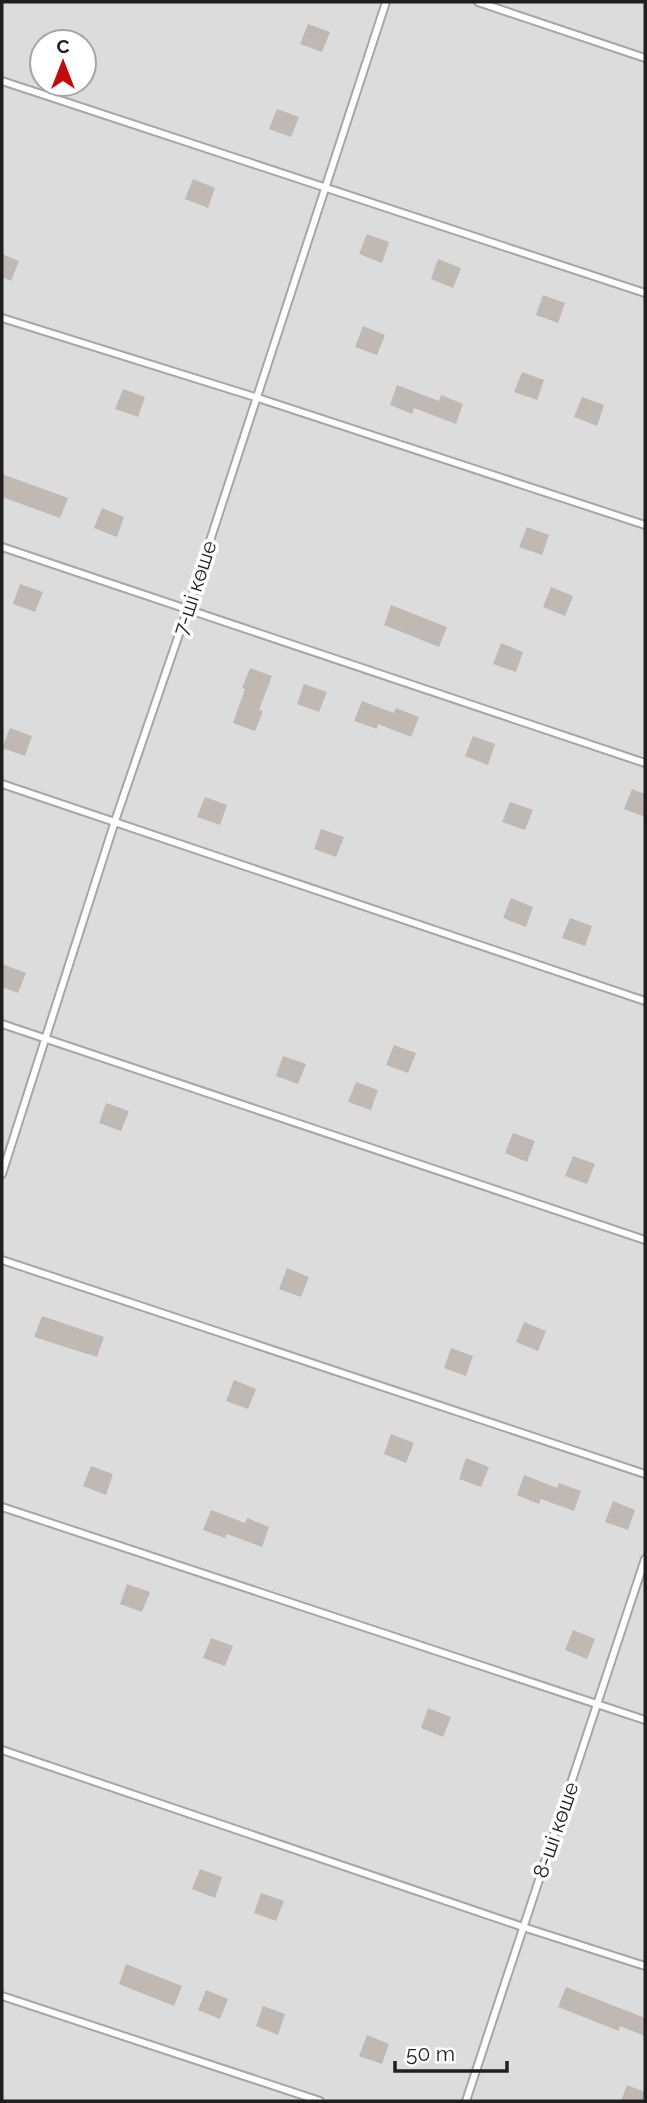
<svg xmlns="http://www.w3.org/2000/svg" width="647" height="2103" font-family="Raleway,sans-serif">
<rect width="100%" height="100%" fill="#efece6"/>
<path fill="#dddcdc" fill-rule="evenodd" d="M2 2H645V2101H2ZM42 42H84V84H42Z"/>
<path fill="#c0b8b2" d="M308 24 330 32 322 52 300 44Z
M277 109 299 117 291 137 269 129Z
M193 179 215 188 208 208 185 199Z
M367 234 389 242 382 263 359 254Z
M2 254 19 261 11 281 2 277Z
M438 259 461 268 453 288 431 279Z
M543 295 565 303 558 323 536 315Z
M363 326 385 335 377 355 355 347Z
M522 372 544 380 537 400 514 392Z
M397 385 439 401 441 395 463 404 456 424 414 408 412 414 390 405Z
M123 389 145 397 138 417 115 409Z
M582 397 604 405 597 426 574 417Z
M2 474 68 498 60 518 2 497Z
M102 508 124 517 117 537 94 528Z
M527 527 549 535 542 555 519 547Z
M20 584 43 592 35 612 13 604Z
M551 587 573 596 565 616 543 607Z
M391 605 447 627 439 647 384 625Z
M501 643 523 652 516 672 493 664Z
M250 668 272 676 259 710 263 711 255 731 233 723 245 689 242 688Z
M304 684 327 692 319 712 297 704Z
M362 701 394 713 396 708 419 717 411 737 378 724 377 729 354 721Z
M10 728 32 736 25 756 2 748Z
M473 736 495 744 488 765 465 756Z
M632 789 645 794V817L624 809Z
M205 797 227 805 220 825 197 817Z
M510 802 533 810 525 830 502 822Z
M321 829 344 837 336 857 314 849Z
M511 898 533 907 526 927 503 918Z
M570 918 592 926 585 946 562 938Z
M2 964 26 973 18 993 2 987Z
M394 1045 416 1053 408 1073 386 1065Z
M283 1056 306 1064 298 1084 276 1076Z
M356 1082 378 1090 371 1110 348 1102Z
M106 1103 129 1111 121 1131 99 1123Z
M513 1133 535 1141 527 1162 505 1153Z
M573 1156 595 1164 587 1184 565 1176Z
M287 1268 309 1277 301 1297 279 1289Z
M42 1316 104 1337 97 1357 34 1337Z
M524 1322 546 1331 538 1351 516 1342Z
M451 1348 473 1356 466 1376 444 1368Z
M234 1380 256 1389 248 1409 226 1401Z
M391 1434 414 1443 406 1463 384 1454Z
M466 1458 489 1467 481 1487 459 1479Z
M91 1466 113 1474 106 1495 83 1486Z
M524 1475 557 1488 559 1483 581 1491 574 1511 541 1499 539 1504 517 1495Z
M613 1501 635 1510 628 1530 605 1522Z
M211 1510 245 1523 247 1518 269 1527 262 1547 227 1534 225 1538 203 1530Z
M127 1584 150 1592 142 1612 120 1604Z
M573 1630 595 1639 587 1659 565 1650Z
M211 1638 233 1646 225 1666 203 1658Z
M428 1708 451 1717 443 1737 421 1728Z
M200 1869 222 1877 215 1898 192 1889Z
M261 1893 284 1901 276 1921 254 1913Z
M126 1964 182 1986 174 2006 119 1984Z
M566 1987 645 2018V2036L620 2026 619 2031 558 2007Z
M206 1990 228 1999 220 2019 198 2010Z
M263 2006 285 2014 278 2035 256 2026Z
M367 2035 389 2044 382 2064 359 2056Z
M627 2085 645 2092V2101H621Z"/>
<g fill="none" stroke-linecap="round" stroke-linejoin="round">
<g stroke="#a6a6a6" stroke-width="10">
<path id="lane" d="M478 2 645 58
M2 81 645 293
M2 318 258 398 645 525
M2 547 645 763
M2 784 645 1001
M2 1024 645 1240
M2 1174 115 821 188 608 386 2
M2 1260 645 1474
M2 1507 645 1720
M2 1750 523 1927 645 1966
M2 1996 320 2101
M466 2101 645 1559"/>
</g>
<use href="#lane" stroke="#fff" stroke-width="6"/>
</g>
<g text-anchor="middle" stroke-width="7" stroke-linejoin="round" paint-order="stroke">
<g font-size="21" fill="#1f1f1f" stroke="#fff">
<text transform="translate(195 588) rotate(-72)" y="7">7-ші көше</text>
<text transform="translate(556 1830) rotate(-71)" y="7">8-ші көше</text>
</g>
</g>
<rect width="647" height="2103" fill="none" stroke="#1f1f1f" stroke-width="7"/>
<g transform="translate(63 63)"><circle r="33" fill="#ffffff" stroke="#a5a5a5" stroke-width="2"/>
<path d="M0-5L12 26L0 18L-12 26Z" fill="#c40a0b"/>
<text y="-10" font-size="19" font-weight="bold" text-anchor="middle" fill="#1f1f1f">С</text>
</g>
<path d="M395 2061v10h112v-10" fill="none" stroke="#1f1f1f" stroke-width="3.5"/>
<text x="406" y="2061" font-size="21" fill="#1f1f1f" stroke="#ffffff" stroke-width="5" paint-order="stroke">50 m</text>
</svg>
